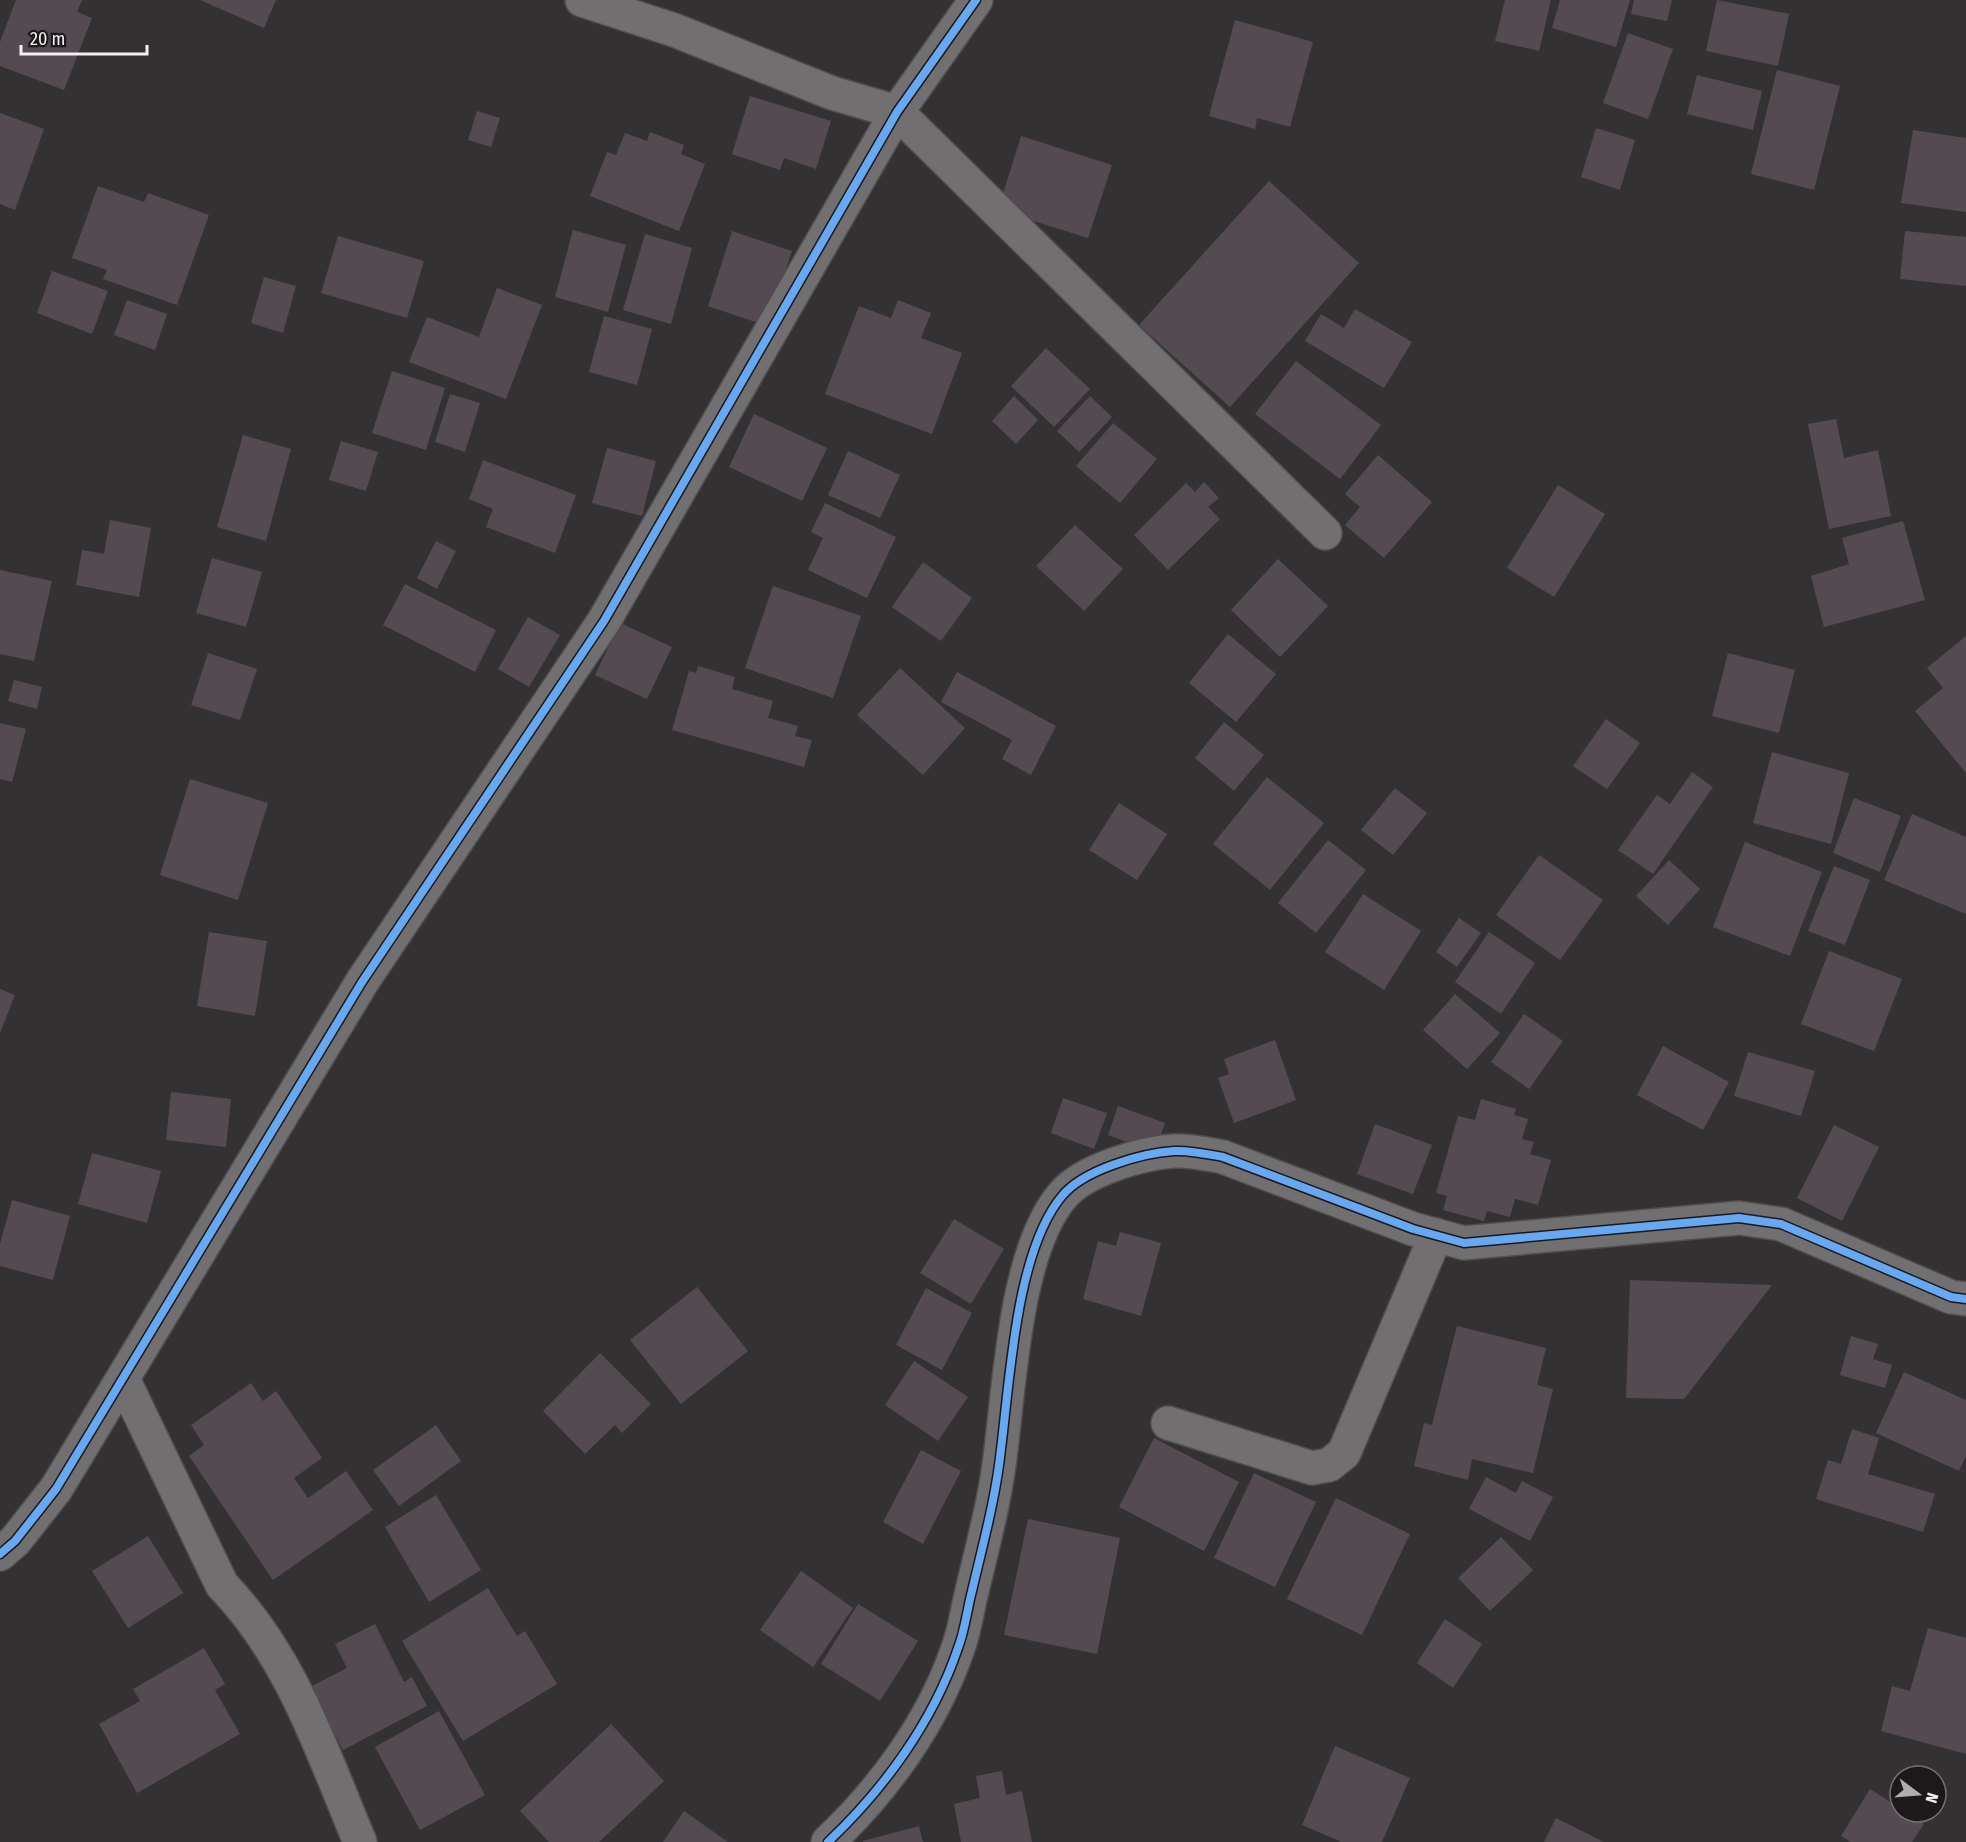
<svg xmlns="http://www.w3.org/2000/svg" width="1966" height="1842" font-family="'Fira Sans Condensed',sans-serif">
<rect width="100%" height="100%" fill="#343133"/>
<path fill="#544b52" d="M16 0H82L77 12 92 18 64 90 0 66V42Z
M200 0H276L264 28Z
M1505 0H1551L1539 51 1495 41Z
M1560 0H1630L1616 47 1552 28Z
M1634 0H1672L1667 21 1631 14Z
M1717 0 1789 14 1778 66 1706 51Z
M1235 20 1313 42 1290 127 1257 118 1255 129 1209 116Z
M1628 33 1673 49 1648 119 1603 103Z
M1777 70 1840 86 1814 190 1751 174Z
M1697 75 1762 91 1753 130 1687 114Z
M750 96 831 121 816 169 784 158 780 170 732 154Z
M477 111 500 118 491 147 468 140Z
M0 113 44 129 15 210 0 204Z
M1596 128 1635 140 1620 190 1581 177Z
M1913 130 1966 138V212L1901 203Z
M650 132 684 145 681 154 705 164 679 231 590 196 607 152 616 155 625 133 647 141Z
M1021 136 1112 165 1088 238 998 210Z
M1269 181 1359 263 1230 407 1139 325Z
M98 186 144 202 148 193 209 215 177 305 103 279 107 270 72 258Z
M573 230 626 245 608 312 555 297Z
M732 231 792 251 767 326 708 306Z
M1905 231 1966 237V286L1900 279Z
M645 234 692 248 671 324 623 310Z
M338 236 424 261 407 318 321 293Z
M52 271 108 291 92 334 37 313Z
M264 277 296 286 283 333 251 323Z
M497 288 542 305 506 399 409 362 427 317 479 337Z
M127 300 167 314 155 350 114 335Z
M898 300 931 313 921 338 962 353 932 434 825 394 859 306 891 318Z
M1355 309 1412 342 1384 388 1305 341 1321 314 1344 328Z
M604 316 652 329 637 385 589 372Z
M1046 348 1090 389 1054 427 1011 386Z
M1296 361 1381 425 1340 479 1255 414Z
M392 371 445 388 426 450 372 433Z
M450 394 480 403 465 452 435 442Z
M1014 396 1038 420 1016 444 992 421Z
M1090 396 1112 417 1079 452 1057 431Z
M754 414 827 448 802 501 729 467Z
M1836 419 1844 458 1878 450 1891 516 1829 529 1808 424Z
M1113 423 1157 459 1120 503 1076 466Z
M243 435 291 449 266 541 217 527Z
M341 441 378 452 366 491 329 480Z
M607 448 656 461 642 516 592 503Z
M848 451 900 475 880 518 828 495Z
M1378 455 1432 502 1384 558 1345 525 1360 507 1345 494Z
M483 460 576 495 555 553 486 527 493 509 469 499Z
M1204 482 1219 498 1208 507 1220 519 1168 570 1134 535 1186 483 1195 492Z
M1558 485 1605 514 1554 597 1507 568Z
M825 503 896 537 867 598 808 570 823 538 811 532Z
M110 520 151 528 139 597 76 585 82 550 104 554Z
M1903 521 1925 600 1824 627 1811 576 1849 564 1842 538Z
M1075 525 1123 569 1084 611 1036 566Z
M436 541 456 551 437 589 417 578Z
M212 558 262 572 246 627 196 613Z
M1278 559 1328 606 1280 657 1231 610Z
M923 562 972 598 941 641 892 607Z
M0 570 52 581 34 661 0 654Z
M405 584 496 630 475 672 383 625Z
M773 586 861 616 833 698 745 668Z
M528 617 560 635 529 687 498 669Z
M620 623 672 647 647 699 595 675Z
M1228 634 1276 674 1236 722 1189 683Z
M1966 636V773L1915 711 1943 688 1927 668Z
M208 653 257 669 240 720 191 705Z
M1728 653 1795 670 1779 733 1712 716Z
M698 666 735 677 732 689 773 701 768 718 798 726 795 736 812 740 804 767 672 730 689 671 696 673Z
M900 668 965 728 923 775 857 715Z
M957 672 1056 726 1031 775 1002 759 1012 740 941 702Z
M14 680 42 687 37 709 8 701Z
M1606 719 1640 743 1607 789 1573 766Z
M1224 722 1264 755 1234 791 1195 758Z
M0 723 26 729 12 782 0 779Z
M1772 752 1849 773 1831 844 1753 823Z
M1692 772 1713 787 1653 874 1618 850 1657 795 1670 804Z
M1267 777 1324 823 1270 890 1213 844Z
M190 779 268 803 238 900 160 875Z
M1395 788 1427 813 1393 855 1361 830Z
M1854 798 1901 816 1880 872 1833 853Z
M1119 803 1167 834 1137 880 1089 850Z
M1912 814 1966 837V914L1884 880Z
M1328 840 1366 870 1316 933 1278 903Z
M1745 842 1822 872 1790 956 1713 927Z
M1539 855 1603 900 1560 960 1496 915Z
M1669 860 1700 889 1668 925 1636 896Z
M1834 866 1870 880 1845 945 1808 931Z
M1363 894 1421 931 1384 990 1325 952Z
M1459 918 1481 933 1457 967 1436 952Z
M209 932 267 941 255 1016 197 1006Z
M1489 932 1535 963 1501 1014 1455 982Z
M1829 951 1902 979 1874 1051 1801 1024Z
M0 989 15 995 0 1033Z
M1455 994 1500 1033 1467 1069 1423 1030Z
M1524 1014 1563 1041 1529 1089 1491 1062Z
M1275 1040 1296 1100 1234 1123 1218 1078 1229 1074 1224 1059Z
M1663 1046 1729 1082 1703 1130 1637 1095Z
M1748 1052 1815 1071 1801 1116 1734 1096Z
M171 1092 231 1099 226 1147 166 1140Z
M1063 1098 1107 1113 1094 1149 1051 1133Z
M1481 1099 1516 1109 1514 1115 1528 1119 1522 1139 1534 1142 1530 1154 1551 1160 1538 1205 1515 1199 1510 1217 1487 1211 1484 1221 1443 1210 1447 1196 1436 1193 1458 1116 1475 1120Z
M1118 1106 1165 1123 1155 1152 1108 1135Z
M1375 1124 1432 1145 1413 1194 1357 1174Z
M1834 1125 1879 1147 1842 1221 1797 1198Z
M92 1153 161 1171 147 1223 78 1204Z
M12 1200 70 1216 53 1280 0 1266V1244Z
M954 1219 1004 1249 971 1304 920 1273Z
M1120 1232 1161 1243 1141 1316 1083 1299 1098 1241 1116 1246Z
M1630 1280 1772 1285 1684 1399 1626 1398Z
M697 1287 748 1351 681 1404 630 1340Z
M926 1288 972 1313 942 1370 896 1345Z
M1457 1326 1546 1348 1537 1385 1553 1389 1533 1473 1472 1459 1468 1480 1414 1466 1424 1423 1432 1425Z
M1851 1336 1878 1344 1873 1359 1892 1365 1885 1388 1840 1375Z
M600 1353 651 1404 622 1433 615 1425 585 1454 543 1411Z
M914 1361 968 1397 938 1441 885 1405Z
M1904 1372 1966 1400V1456L1959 1471 1876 1433Z
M251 1383 263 1401 276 1391 322 1458 294 1478 308 1498 346 1471 373 1510 273 1580 189 1456 204 1445 191 1425Z
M436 1425 461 1461 399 1506 373 1470Z
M1852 1429 1879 1438 1868 1474 1935 1494 1923 1532 1816 1499 1828 1460 1841 1464Z
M1154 1438 1239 1482 1204 1551 1119 1507Z
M921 1450 961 1471 923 1544 883 1522Z
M1254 1473 1316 1502 1275 1587 1214 1558Z
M1486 1477 1516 1493 1522 1481 1553 1497 1530 1541 1469 1509Z
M436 1495 481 1570 429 1602 385 1527Z
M1336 1498 1410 1534 1362 1635 1287 1599Z
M1028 1519 1120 1538 1097 1654 1004 1635Z
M148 1536 183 1593 128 1628 92 1571Z
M1501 1537 1533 1570 1490 1611 1458 1578Z
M801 1571 853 1608 813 1667 760 1630Z
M488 1588 517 1636 525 1631 557 1684 463 1741 402 1641Z
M858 1604 918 1641 880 1701 821 1664Z
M1445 1619 1482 1644 1453 1688 1417 1663Z
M375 1624 404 1682 412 1677 427 1706 343 1750 310 1687 347 1668 335 1644Z
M1928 1628 1966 1638V1754L1881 1731 1892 1686 1910 1691Z
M204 1648 225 1684 215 1690 240 1734 137 1793 99 1724 140 1701 133 1689Z
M439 1711 485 1795 420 1830 375 1747Z
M611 1724 664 1781 599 1842H549L520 1811Z
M1335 1746 1410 1778 1382 1842H1342L1302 1825Z
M1002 1771 1006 1795 1022 1791 1032 1842H961L954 1804 980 1798 976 1776Z
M1870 1789 1900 1808V1812H1906L1924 1824 1912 1842H1851L1841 1836Z
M684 1811 728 1842H663Z
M1556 1818 1604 1842H1544Z
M919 1826 923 1842H863V1841Z"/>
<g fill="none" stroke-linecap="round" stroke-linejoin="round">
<g stroke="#4f4d4f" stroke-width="36">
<path id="minor" d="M582 0 674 30 832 93 897 112 1325 533
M124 1381 222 1585C292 1657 322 1752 360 1842
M1168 1423 1312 1468 1329 1465 1344 1453 1436 1235
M0 1554 15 1541 56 1489 362 982 604 621 897 112 976 0
M828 1842C884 1789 933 1722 958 1648 965 1630 967 1610 972 1591 983 1544 996 1497 1001 1449 1010 1379 1016 1251 1062 1196 1083 1170 1142 1153 1174 1151 1190 1150 1207 1154 1223 1157L1413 1229 1464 1243 1739 1218 1781 1224 1951 1297 1966 1299"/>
</g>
<use href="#minor" stroke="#716f70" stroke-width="33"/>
<g stroke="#1b191a" stroke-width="11">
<path id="cycleway" d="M0 1554 15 1541 56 1489 362 982 604 621 897 112 976 0
M828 1842C884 1789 933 1722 958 1648 965 1630 967 1610 972 1591 983 1544 996 1497 1001 1449 1010 1379 1016 1251 1062 1196 1083 1170 1142 1153 1174 1151 1190 1150 1207 1154 1223 1157L1413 1229 1464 1243 1739 1218 1781 1224 1951 1297 1966 1299"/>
</g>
<use href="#cycleway" stroke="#66a8f1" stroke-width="8"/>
</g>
<g transform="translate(1918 1794) rotate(106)"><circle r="28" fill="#1b191a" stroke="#716f70" stroke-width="1.5"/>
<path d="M0-4.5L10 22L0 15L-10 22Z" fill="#b0acaf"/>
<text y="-9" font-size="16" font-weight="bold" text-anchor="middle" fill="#f3eff2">N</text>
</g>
<path d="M21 45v9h126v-9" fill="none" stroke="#f3eff2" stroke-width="3"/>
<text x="30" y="45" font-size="18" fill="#f3eff2" stroke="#1b191a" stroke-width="4.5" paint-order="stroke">20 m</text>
</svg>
